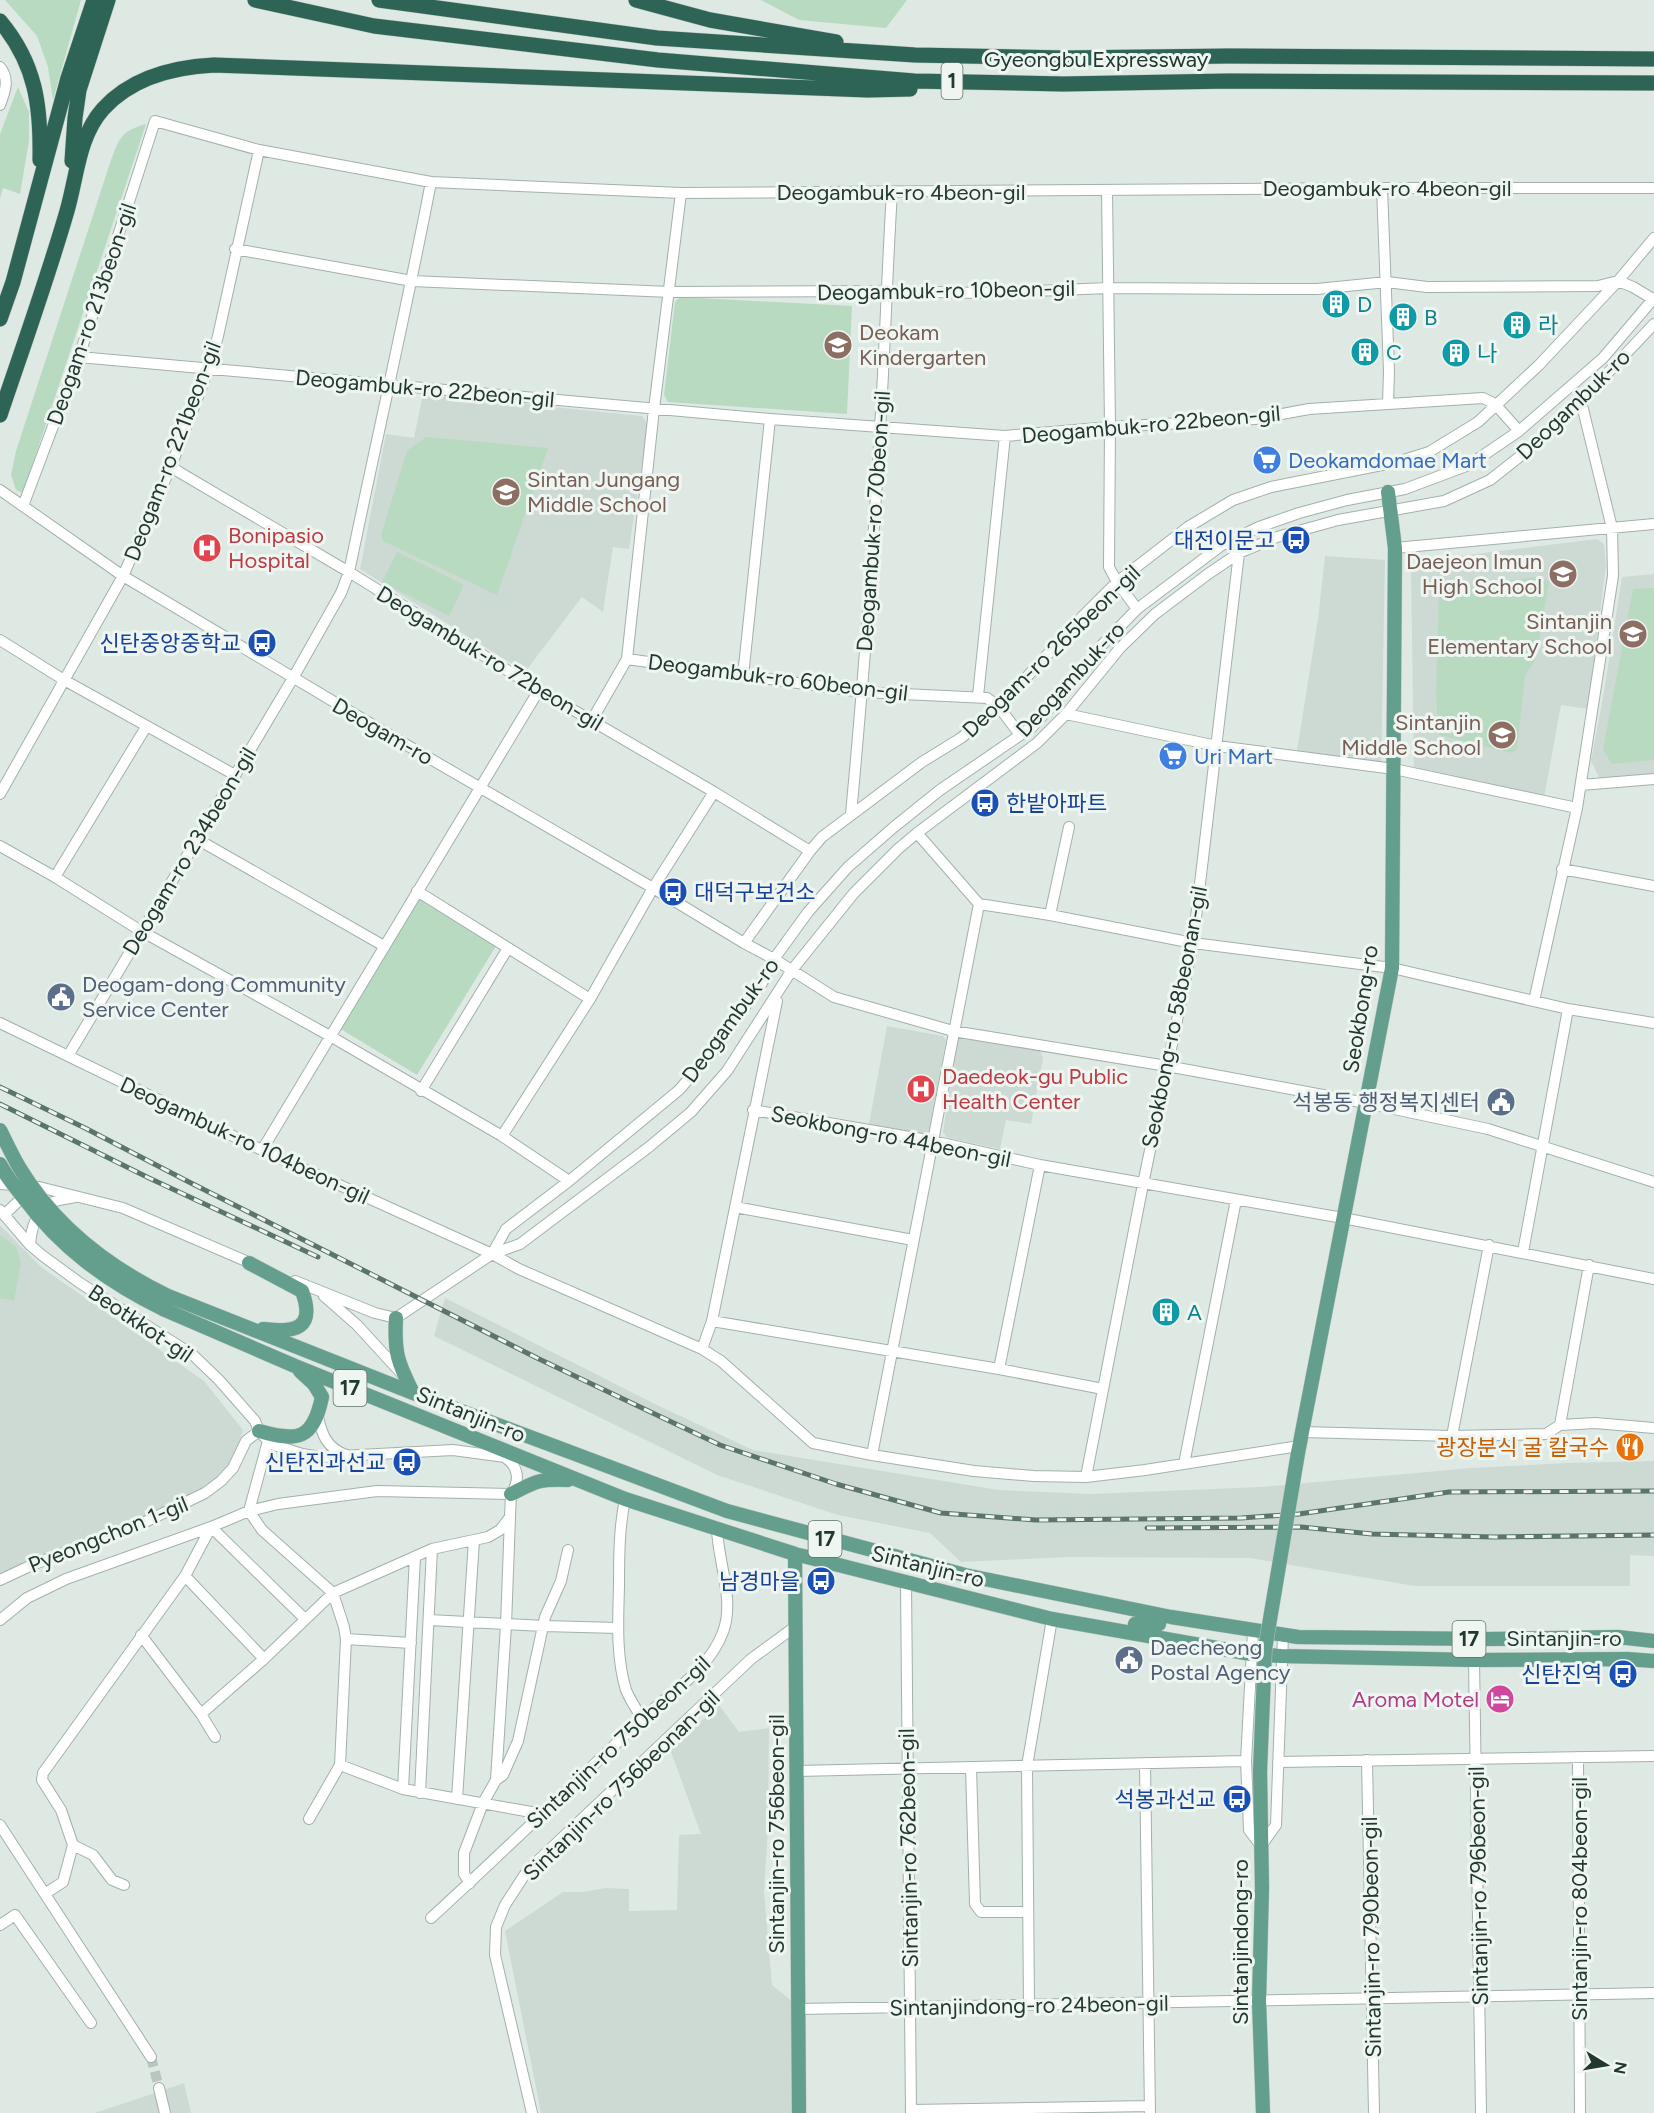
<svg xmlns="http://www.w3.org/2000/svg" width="1654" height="2113" font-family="Figtree,'Noto Sans KR',sans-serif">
<rect width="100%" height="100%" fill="#dfe9e4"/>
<path fill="#cdd9d3" d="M423 394 642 416 648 425 629 549 613 547 603 612 582 597 525 672 360 569 386 434 414 438Z
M1597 539 1604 544 1606 565 1588 709 1561 705 1544 798 1414 775 1411 569 1419 561Z
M1325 556 1385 560 1381 770 1296 757 1318 619Z
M1654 574V774L1600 779 1591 761 1604 692 1622 577Z
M887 1026 943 1036 946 1040 929 1131 925 1135 869 1124Z
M962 1037 1040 1051 1043 1058 1031 1124 1006 1120 1000 1149 948 1138 943 1132 958 1039Z
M0 1225 41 1267 204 1381 243 1430 238 1447 220 1480 174 1507 0 1573Z
M445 1298 659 1406 753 1450 999 1490 1089 1494 1261 1487 1471 1468 1567 1463 1654 1461V1556L1630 1555V1586H1415L1250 1558 1069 1557 961 1562 930 1533 838 1515 717 1475 434 1336Z
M719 1705 739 1732 769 1728 768 1828 764 1891 772 1985 794 2003 795 2113H541L505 1931 563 1892H584L605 1888 629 1889V1911L677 1910 679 1835 701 1834 670 1749Z
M184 2083 191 2113H94L122 2104Z"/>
<path fill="#b8dac0" d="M5 0H81L53 100 48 67 37 36Z
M761 0H907L886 28 799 20Z
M18 87 29 112V141L20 194 3 188 0 198V134Z
M146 124 23 493 16 490 11 475 16 451 110 163C119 139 120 131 146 124Z
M680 297 852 306 847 414 668 402 664 395 675 302Z
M426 437 548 448 497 595 383 541 381 535 407 451Z
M397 552 464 585 449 616 382 582Z
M1538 577 1549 582 1536 658 1525 676 1517 749 1512 753 1439 735 1436 695 1439 589Z
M1654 588V760L1612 764 1603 750 1633 589Z
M418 898 496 946 417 1075 339 1028Z
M0 1235 16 1247 21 1263 14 1301 0 1298Z"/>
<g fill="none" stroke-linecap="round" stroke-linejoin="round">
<path stroke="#b9c6c0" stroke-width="10" stroke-dasharray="10 5" stroke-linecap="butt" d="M151 2057 159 2088"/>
<g stroke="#a2b1ab" stroke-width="12">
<path id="minor" d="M0 67C10 79 5 92 0 105
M1382 188 1389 371 1388 404
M1107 190 1110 427 1109 567 1117 582 1137 609
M235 249 412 281 670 292 885 291 981 293 1109 288 1262 289H1317L1387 282 1427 287 1598 286 1618 281 1633 287 1653 299
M79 357 770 419 1005 436 1110 427 1255 419 1309 409 1483 398 1495 404 1519 431
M171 466 179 472 349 572 539 690 714 792 810 851
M0 490 123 576 398 740 653 888 744 943 774 959 834 997 953 1031 1167 1066 1366 1103 1488 1129 1654 1182
M23 506 79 357 155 121 259 150 431 182 681 193 1382 188H1654
M1395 548 1654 524
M0 640 64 680 235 775
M627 659 862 692 987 698 999 707 1020 735
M743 676 770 419
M978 696 1005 436
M1066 714 1217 746 1394 769 1577 808
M592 720 627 659 654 409 681 193
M1581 785 1654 779
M0 794 123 576 171 466 209 368 218 336 259 150
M851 814C863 685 873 557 880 428 885 349 887 271 892 192
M917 833 979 904 1050 915 1193 943 1392 968 1568 1009 1654 1023
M197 839 384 946
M0 846 55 877 141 931 330 1036 502 1136 569 1181
M1562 869 1654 886
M55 877 146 727
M417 891 590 999
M1050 915 1069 827
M744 943 810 851 822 837 922 762 961 738 999 707 1083 616 1117 582 1188 527 1233 500 1271 487 1397 462 1429 452 1478 422 1539 365 1618 281 1654 238
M1534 1001 1577 808 1613 576 1612 528 1581 401
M0 1023 262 1150 492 1254 519 1269 702 1349 721 1361 813 1443 872 1455 974 1471 1034 1476 1086 1477 1145 1470 1299 1446
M68 1056 293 678 341 593 349 572C376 442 406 312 431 182
M421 1091 508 948
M753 1110 933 1141 1040 1165 1343 1218 1654 1279
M502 1136 590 999 653 888 714 792
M262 1150 539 690
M0 1184 39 1187 123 1208 255 1265
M735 1207 913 1240
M0 1210 30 1245 43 1256 80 1283 193 1355 219 1380 255 1421 259 1431 268 1441 274 1445 302 1454 322 1457 453 1450 512 1458
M5 1214 28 1192
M30 1245C31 1230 36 1210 51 1203 58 1199 68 1199 76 1197
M1523 1252 1568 1009
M492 1254 506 1229 569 1181 679 1090 713 1051 762 983 774 959 808 912 848 867 894 827 940 790 1032 727 1059 698 1100 647 1137 609 1222 545 1259 527 1299 513 1347 500 1405 489 1469 465 1519 431 1603 358 1654 298
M295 1281 375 1313 396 1318 492 1254 520 1244 649 1147 691 1112 727 1071 792 970 854 893 898 849 917 833 1037 743 1066 714 1120 648 1155 614 1208 574 1239 553 1277 537 1338 520 1444 501 1490 480 1533 446 1568 415 1654 324
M324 1296 357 1325 402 1374
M712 1321 999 1369 1103 1389
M702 1349 712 1321 777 1001
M999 1369 1040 1165
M318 1417C322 1435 327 1448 346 1455
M1560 1425 1589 1265
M1302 1432 1452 1436 1546 1434 1560 1425 1595 1423 1654 1428
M1452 1436 1489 1245
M268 1441 249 1511 262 1530 333 1593 344 1627 346 1639 340 1765 309 1819
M872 1455 979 904
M504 1457C518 1465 521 1480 511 1494
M1184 1464 1236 1200
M1086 1477 1143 1184 1193 943 1239 553
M625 1499C619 1528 619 1558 619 1587 618 1621 616 1657 626 1690 630 1700 636 1709 642 1718
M185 1576 264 1659
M0 1580 32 1565 143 1523 205 1493 221 1481 233 1468 246 1441 259 1431
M906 1583 911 2113
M0 1620 27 1598 66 1579 211 1527 249 1511 278 1504 377 1491 511 1494
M429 1620 544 1626 618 1628
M1253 1631 1246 1761 1249 1830 1261 1846 1276 1825 1283 1635
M141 1635 201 1714 215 1737
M346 1639 411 1643
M1474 1660 1481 2113
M201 1714 264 1659 333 1593 432 1549 488 1537 500 1530 510 1517 511 1494
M1578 1757 1580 2113
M1367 1760 1374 2113
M1278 1762 1654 1756
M1145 1763 1150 2113
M340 1765 403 1789 542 1814
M971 1767 975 1904 981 1912H1028
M797 1771 1246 1761
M496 1780 503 1775 518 1741 545 1617 561 1581 568 1550
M403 1789 415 1557
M420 1793 432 1549
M457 1799 474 1540
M0 1825 151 2057
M73 1845 93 1855 112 1880 124 1885
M470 1883 464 1874V1853L483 1803 496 1780 506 1625 510 1517
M46 1893 63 1882 73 1845 61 1810 42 1780 43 1773 185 1576 211 1527 305 1619
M431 1918C501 1854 570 1787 640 1721 669 1693 708 1672 723 1632 735 1600 718 1562 717 1529
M0 1925 15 1915 91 2023
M1029 2005 1027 1766 1052 1619
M798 2009 1654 1993
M159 2088 165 2113
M911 2110 1149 2106
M532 2113 495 1955 496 1927 505 1905 527 1871 751 1659 796 1626"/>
</g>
<g stroke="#bcc4c1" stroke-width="15">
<path id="major" d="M249 1263 302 1291C316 1329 295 1333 263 1329
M168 1296 413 1393 727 1511 965 1575 1171 1617 1298 1637 1488 1639 1618 1637 1654 1641
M163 1309 295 1366 625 1499 795 1554 1052 1619 1251 1654 1281 1656 1474 1660 1627 1659 1654 1661
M396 1318C394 1353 398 1363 413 1393
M259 1431C298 1442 313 1440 322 1397L314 1384 300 1371
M1298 1453 1392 968 1395 548 1388 492
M511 1494C537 1481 538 1479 568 1480
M795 1554 799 2113
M1135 1624 1154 1627 1159 1624V1620L1155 1614
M1260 1771 1262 1888 1259 2001 1263 2113"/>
</g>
<g stroke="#bcc4c1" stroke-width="16">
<path id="highway" d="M255 0 374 26 658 60 914 81 1063 84 1229 81 1654 83
M379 0 657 38 915 55 1065 58 1229 56 1654 59
M636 0 710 20 836 42
M0 21C36 64 41 106 40 160
M72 161 75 118 79 90 108 0
M0 319 13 282 68 78 94 0
M0 415C23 347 47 280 67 211 77 177 78 137 103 109 131 78 174 67 214 65L868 90 910 89"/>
</g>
<use href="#minor" stroke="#fff" stroke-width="10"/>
<use href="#major" stroke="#649e8d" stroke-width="14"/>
<use href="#highway" stroke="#2e6456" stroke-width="15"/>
<g stroke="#5b756d" stroke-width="5">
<path id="rail" d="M0 1087 85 1128 187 1181 537 1358 720 1445 836 1484 941 1513 1036 1520 1241 1518 1299 1514 1449 1492 1654 1491
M0 1104 149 1178 318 1257
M1147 1528 1301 1527 1372 1534 1494 1537 1654 1535"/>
</g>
<use href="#rail" stroke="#eff6f2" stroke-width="3" stroke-dasharray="9" stroke-linecap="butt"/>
<g stroke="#bcc4c1" stroke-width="15" stroke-linecap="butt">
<path id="major-bridge" d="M0 1130C6 1142 12 1155 19 1167 54 1225 108 1267 168 1296
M0 1164C6 1176 15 1187 24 1198 61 1248 108 1282 163 1309
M1260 1771 1265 1649 1298 1453"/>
</g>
<use href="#major-bridge" stroke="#649e8d" stroke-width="14"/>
</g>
<defs>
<g id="building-disc" transform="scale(1.5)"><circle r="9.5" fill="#0f9aa8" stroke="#eff6f2"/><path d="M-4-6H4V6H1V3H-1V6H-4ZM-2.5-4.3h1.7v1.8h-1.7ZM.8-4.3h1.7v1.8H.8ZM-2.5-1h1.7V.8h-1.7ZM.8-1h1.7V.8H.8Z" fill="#fff"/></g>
<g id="school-disc" transform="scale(1.5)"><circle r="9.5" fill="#8d6e63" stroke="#eff6f2"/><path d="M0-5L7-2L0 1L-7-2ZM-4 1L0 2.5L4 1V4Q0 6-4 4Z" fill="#fff"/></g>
<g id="supermarket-disc" transform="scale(1.5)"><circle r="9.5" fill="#3f7fe0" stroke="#eff6f2"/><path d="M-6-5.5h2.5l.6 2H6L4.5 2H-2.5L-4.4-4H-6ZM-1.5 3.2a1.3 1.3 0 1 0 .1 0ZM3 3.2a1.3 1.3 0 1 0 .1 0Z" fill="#fff"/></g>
<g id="bus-disc" transform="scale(1.5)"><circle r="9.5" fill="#1a4fb4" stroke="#eff6f2"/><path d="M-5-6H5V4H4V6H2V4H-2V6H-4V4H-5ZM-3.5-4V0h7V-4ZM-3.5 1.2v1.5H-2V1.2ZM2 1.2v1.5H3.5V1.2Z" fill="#fff"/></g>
<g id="hospital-disc" transform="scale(1.5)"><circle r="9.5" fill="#e0444e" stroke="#eff6f2"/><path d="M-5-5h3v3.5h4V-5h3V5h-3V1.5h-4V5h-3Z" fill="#fff"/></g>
<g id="civic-disc" transform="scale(1.5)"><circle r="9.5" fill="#5c6f8a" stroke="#eff6f2"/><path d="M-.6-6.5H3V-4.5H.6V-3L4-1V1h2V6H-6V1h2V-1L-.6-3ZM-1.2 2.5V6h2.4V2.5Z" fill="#fff"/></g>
<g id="restaurant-disc" transform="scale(1.5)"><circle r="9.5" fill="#e8710a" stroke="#eff6f2"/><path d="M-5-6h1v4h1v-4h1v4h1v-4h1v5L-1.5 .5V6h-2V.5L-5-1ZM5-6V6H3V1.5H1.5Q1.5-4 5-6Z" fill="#fff"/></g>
<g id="hotel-disc" transform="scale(1.5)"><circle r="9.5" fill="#d1479c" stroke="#eff6f2"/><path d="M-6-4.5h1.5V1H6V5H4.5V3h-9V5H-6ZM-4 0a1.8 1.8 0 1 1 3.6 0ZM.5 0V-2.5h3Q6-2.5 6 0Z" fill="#fff"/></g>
</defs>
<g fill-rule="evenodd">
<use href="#building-disc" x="1336" y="304"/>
<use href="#building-disc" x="1403" y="317"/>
<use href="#building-disc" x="1517" y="325"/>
<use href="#school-disc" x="838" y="345"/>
<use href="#building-disc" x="1365" y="352"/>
<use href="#building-disc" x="1456" y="353"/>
<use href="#supermarket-disc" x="1267" y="460"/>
<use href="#school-disc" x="506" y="492"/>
<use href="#bus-disc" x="1296" y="540"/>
<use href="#hospital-disc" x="207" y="548"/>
<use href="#school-disc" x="1563" y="574"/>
<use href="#school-disc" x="1633" y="634"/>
<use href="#bus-disc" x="262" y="643"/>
<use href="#school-disc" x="1502" y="735"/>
<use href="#supermarket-disc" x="1173" y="756"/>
<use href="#bus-disc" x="985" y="803"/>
<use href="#bus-disc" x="673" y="892"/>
<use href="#civic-disc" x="61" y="997"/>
<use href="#hospital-disc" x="921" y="1089"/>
<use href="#civic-disc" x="1501" y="1102"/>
<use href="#building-disc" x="1166" y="1312"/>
<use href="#restaurant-disc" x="1630" y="1447"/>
<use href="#bus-disc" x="407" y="1462"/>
<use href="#bus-disc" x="821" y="1581"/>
<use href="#civic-disc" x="1129" y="1660"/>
<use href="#bus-disc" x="1623" y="1674"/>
<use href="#hotel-disc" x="1500" y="1699"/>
<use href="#bus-disc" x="1237" y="1799"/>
</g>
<g text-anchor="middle" stroke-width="6" stroke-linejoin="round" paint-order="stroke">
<g fill="#eff6f2" stroke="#5f726b" stroke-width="1.5">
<rect x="941.5" y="63" width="21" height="36" rx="4.5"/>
<rect x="333.5" y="1370" width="33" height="36" rx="4.5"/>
<rect x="808.5" y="1521" width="33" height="36" rx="4.5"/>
<rect x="1452.5" y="1621" width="33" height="36" rx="4.5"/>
</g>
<g font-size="21" font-weight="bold" fill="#213931">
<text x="952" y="88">1</text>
<text x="350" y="1395">17</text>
<text x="825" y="1546">17</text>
<text x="1469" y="1646">17</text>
</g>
<g font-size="22" fill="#213931" stroke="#eff6f2">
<text x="1096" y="67">Gyeongbu Expressway</text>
<text x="1387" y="196">Deogambuk-ro 4beon-gil</text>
<text x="901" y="200">Deogambuk-ro 4beon-gil</text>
<text transform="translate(946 290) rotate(-1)" y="8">Deogambuk-ro 10beon-gil</text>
<text transform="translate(91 314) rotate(-71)" y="8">Deogam-ro 213beon-gil</text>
<text transform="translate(425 388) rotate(5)" y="8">Deogambuk-ro 22beon-gil</text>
<text transform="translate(1573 404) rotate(-44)" y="8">Deogambuk-ro</text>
<text transform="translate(1151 424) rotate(-5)" y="8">Deogambuk-ro 22beon-gil</text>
<text transform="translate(172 451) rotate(-69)" y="8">Deogam-ro 221beon-gil</text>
<text transform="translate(873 521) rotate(-86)" y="8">Deogambuk-ro 70beon-gil</text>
<text transform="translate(1051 651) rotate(-44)" y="8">Deogam-ro 265beon-gil</text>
<text transform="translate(490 658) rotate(31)" y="8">Deogambuk-ro 72beon-gil</text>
<text transform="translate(778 677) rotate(7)" y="8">Deogambuk-ro 60beon-gil</text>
<text transform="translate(1070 679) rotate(-47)" y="8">Deogambuk-ro</text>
<text transform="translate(383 731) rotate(30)" y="8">Deogam-ro</text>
<text transform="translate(189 851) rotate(-59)" y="8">Deogam-ro 234beon-gil</text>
<text transform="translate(1360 1009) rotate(-81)" y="8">Seokbong-ro</text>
<text transform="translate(1174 1017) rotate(-79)" y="8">Seokbong-ro 58beonan-gil</text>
<text transform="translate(730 1020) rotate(-54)" y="8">Deogambuk-ro</text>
<text transform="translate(891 1136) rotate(11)" y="8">Seokbong-ro 44beon-gil</text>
<text transform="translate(245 1140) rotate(25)" y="8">Deogambuk-ro 104beon-gil</text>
<text transform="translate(141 1323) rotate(34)" y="8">Beotkkot-gil</text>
<text transform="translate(471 1414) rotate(22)" y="8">Sintanjin-ro</text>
<text transform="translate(108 1534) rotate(-22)" y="8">Pyeongchon 1-gil</text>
<text transform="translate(928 1566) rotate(14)" y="8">Sintanjin-ro</text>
<text x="1564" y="1646">Sintanjin-ro</text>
<text transform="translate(618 1742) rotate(-43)" y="8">Sintanjin-ro 750beon-gil</text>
<text transform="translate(621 1785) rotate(-44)" y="8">Sintanjin-ro 756beonan-gil</text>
<text transform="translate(776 1834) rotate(-90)" y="8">Sintanjin-ro 756beon-gil</text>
<text transform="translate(908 1848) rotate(-91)" y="8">Sintanjin-ro 762beon-gil</text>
<text transform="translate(1478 1886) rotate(-91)" y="8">Sintanjin-ro 796beon-gil</text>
<text transform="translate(1579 1899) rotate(-90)" y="8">Sintanjin-ro 804beon-gil</text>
<text transform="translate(1371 1937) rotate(-91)" y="8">Sintanjin-ro 790beon-gil</text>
<text transform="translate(1240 1942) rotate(-90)" y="8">Sintanjindong-ro</text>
<text transform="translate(1029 2005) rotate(-1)" y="8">Sintanjindong-ro 24beon-gil</text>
</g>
<g font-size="22" fill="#0d838f" stroke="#eff6f2" text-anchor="start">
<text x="1357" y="312">D</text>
<text x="1424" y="325">B</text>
<text x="1538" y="333">라</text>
<text x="1386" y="360">C</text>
<text x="1477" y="361">나</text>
<text x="1187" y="1320">A</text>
</g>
<g font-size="22" fill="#785e54" stroke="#eff6f2" text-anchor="end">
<text x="859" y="340" text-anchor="start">Deokam<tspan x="859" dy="25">Kindergarten</tspan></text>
<text x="527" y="487" text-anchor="start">Sintan Jungang<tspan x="527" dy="25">Middle School</tspan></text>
<text x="1542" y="569">Daejeon Imun<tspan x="1542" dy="25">High School</tspan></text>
<text x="1612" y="629">Sintanjin<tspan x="1612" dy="25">Elementary School</tspan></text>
<text x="1481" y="730">Sintanjin<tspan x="1481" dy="25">Middle School</tspan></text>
</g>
<g font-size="22" fill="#366cbe" stroke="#eff6f2" text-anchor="start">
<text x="1288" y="468">Deokamdomae Mart</text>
<text x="1194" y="764">Uri Mart</text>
</g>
<g font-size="22" fill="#be3a42" stroke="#eff6f2" text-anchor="start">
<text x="228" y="543">Bonipasio<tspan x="228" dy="25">Hospital</tspan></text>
<text x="942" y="1084">Daedeok-gu Public<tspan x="942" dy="25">Health Center</tspan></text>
</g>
<g font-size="22" fill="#164399" stroke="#eff6f2" text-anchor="end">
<text x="1275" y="548">대전이문고</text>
<text x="241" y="651">신탄중앙중학교</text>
<text x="1006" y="811" text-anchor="start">한밭아파트</text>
<text x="694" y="900" text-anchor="start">대덕구보건소</text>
<text x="386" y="1470">신탄진과선교</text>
<text x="800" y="1589">남경마을</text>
<text x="1602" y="1682">신탄진역</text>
<text x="1216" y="1807">석봉과선교</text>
</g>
<g font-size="22" fill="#4e5e75" stroke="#eff6f2" text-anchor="start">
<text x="82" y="992">Deogam-dong Community<tspan x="82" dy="25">Service Center</tspan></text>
<text x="1480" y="1110" text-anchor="end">석봉동 행정복지센터</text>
<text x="1150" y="1655">Daecheong<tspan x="1150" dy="25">Postal Agency</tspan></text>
</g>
<g font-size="22" fill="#c56008" stroke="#eff6f2" text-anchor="end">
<text x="1609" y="1455">광장분식 굴 칼국수</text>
</g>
<g font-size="22" fill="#b23c85" stroke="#eff6f2" text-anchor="end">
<text x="1479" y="1707">Aroma Motel</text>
</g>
</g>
<g transform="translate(1606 2065) rotate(101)" stroke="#eff6f2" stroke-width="4.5" paint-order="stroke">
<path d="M0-4.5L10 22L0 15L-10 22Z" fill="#213931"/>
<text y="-9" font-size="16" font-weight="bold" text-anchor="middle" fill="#213931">N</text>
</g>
</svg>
